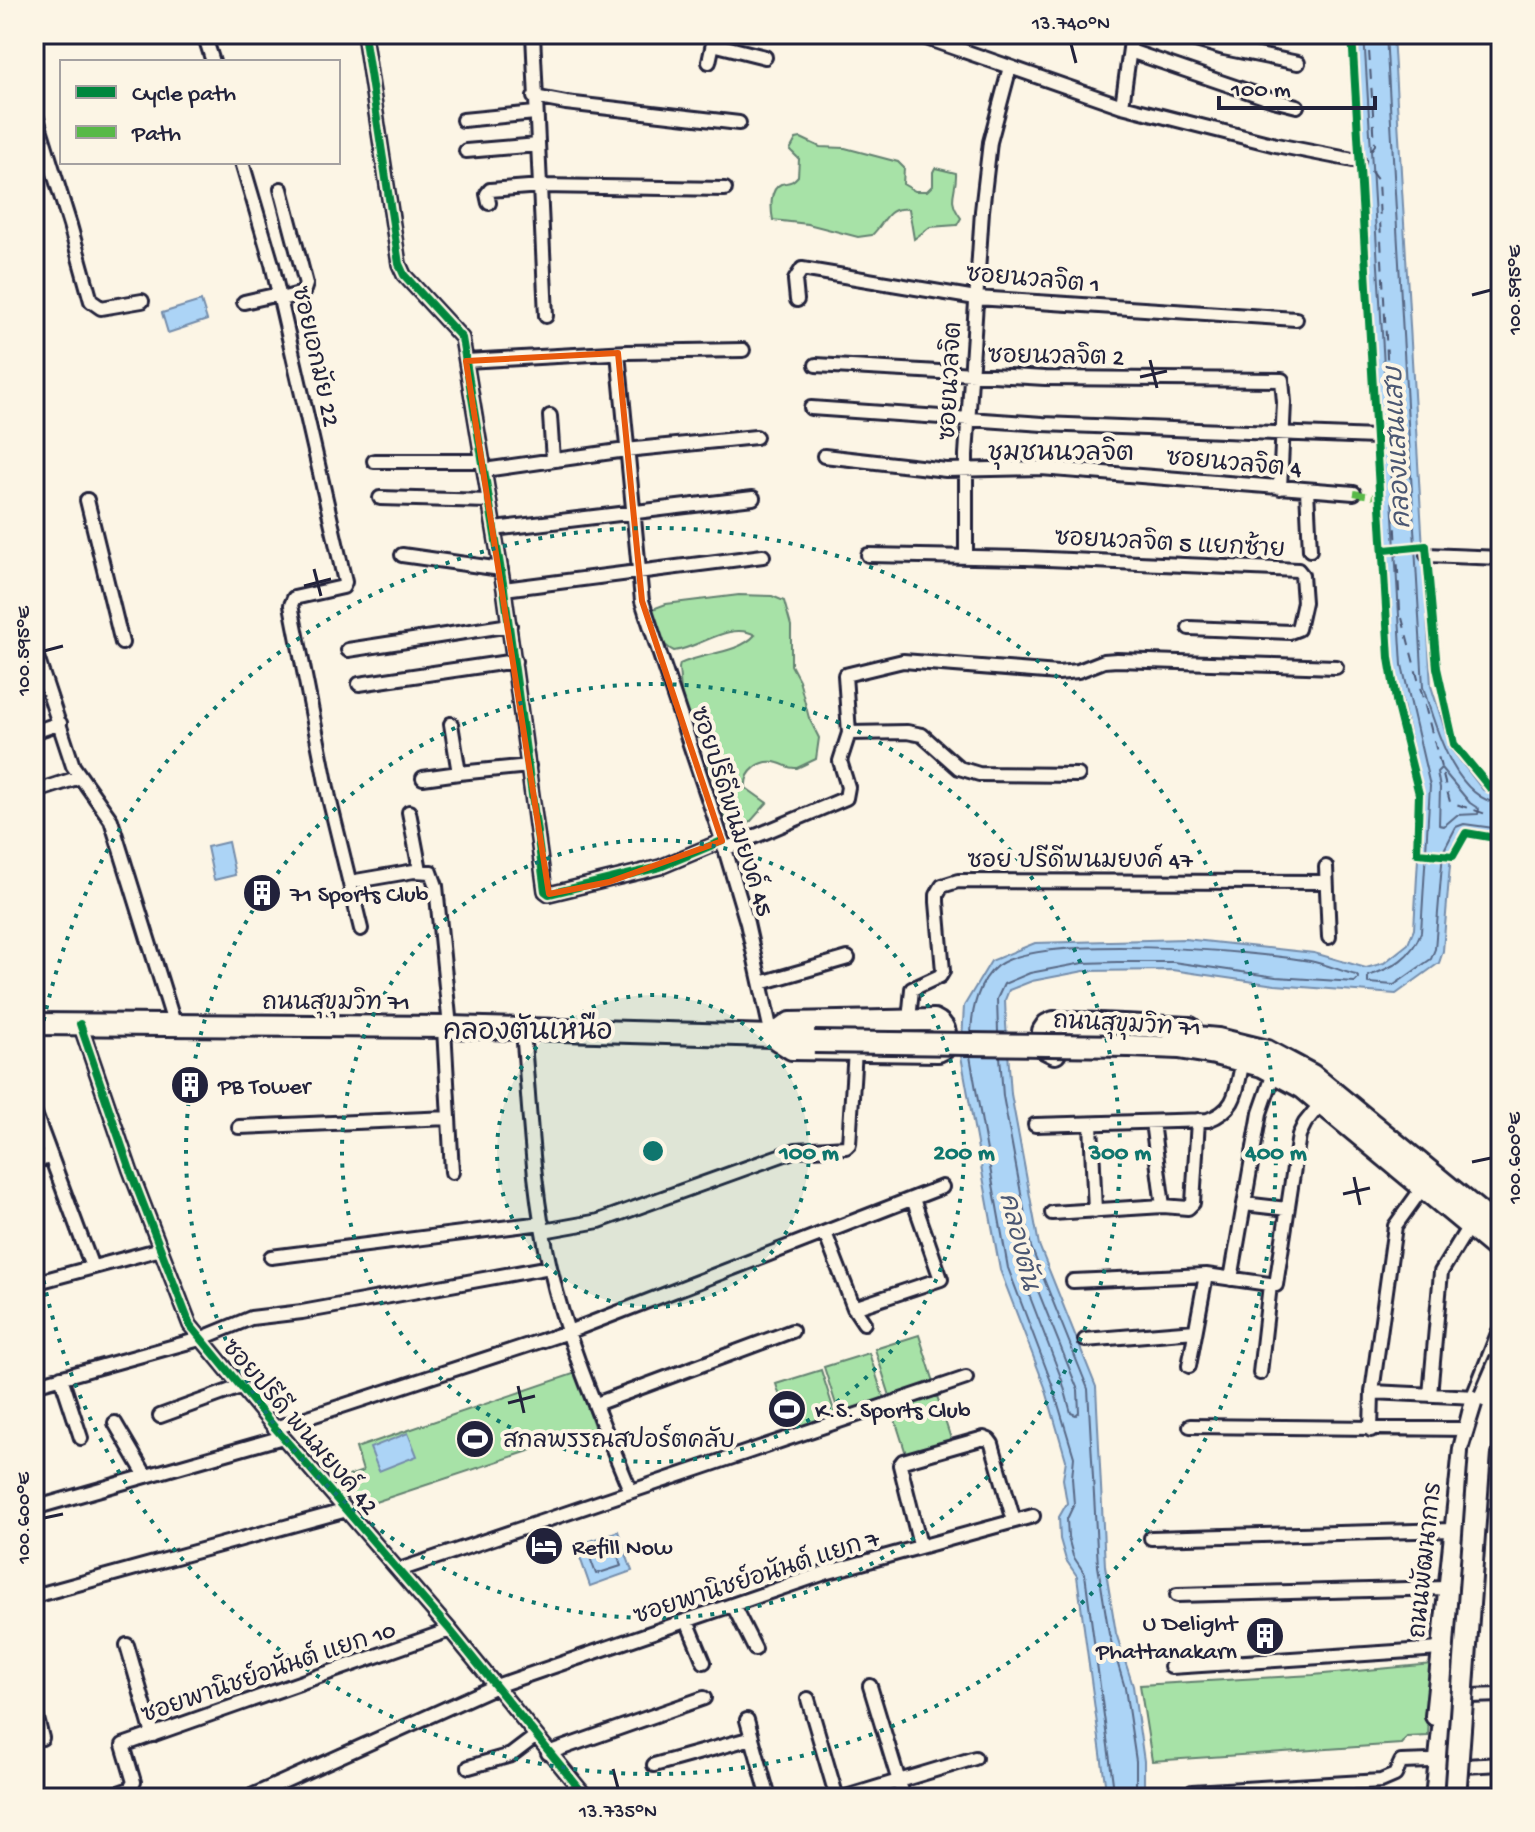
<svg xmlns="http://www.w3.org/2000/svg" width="1535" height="1832" font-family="'Gochi Hand','Playpen Sans Thai',sans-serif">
<rect width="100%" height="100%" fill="#fcf5e5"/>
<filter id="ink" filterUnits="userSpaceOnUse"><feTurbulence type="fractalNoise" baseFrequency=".0125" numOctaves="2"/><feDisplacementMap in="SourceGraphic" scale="16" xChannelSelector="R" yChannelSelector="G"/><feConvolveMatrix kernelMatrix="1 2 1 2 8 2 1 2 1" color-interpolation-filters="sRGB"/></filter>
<g filter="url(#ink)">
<path fill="#a7e2a7" stroke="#648271" stroke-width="2" d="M801 138 820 147 845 148 898 162 904 168 903 184 915 191H927L933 185V172L935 168 956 173C957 193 946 198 961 218L957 225 930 227 914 239 909 209C886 206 886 222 872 235L858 237 808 224 773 220C771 210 769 189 781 184 790 182 792 183 798 176L799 159 790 150 796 139Z
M739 595 772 596 784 601 791 626V665L799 680 809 718 819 738 816 759 797 768C788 769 786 765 778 763 761 758 744 772 746 788L767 803 744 829 733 834 723 815 730 788C710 782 701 767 713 747L708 741 697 737 694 733 682 702 679 668 680 664C702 653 738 654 755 635 730 621 699 648 674 651 657 643 655 627 650 610L666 604Z
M919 1335 934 1382 890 1396 875 1349Z
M869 1353 884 1399 839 1414 824 1367Z
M821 1370 836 1417 791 1431 776 1384Z
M576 1373 595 1429 360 1507 340 1479 363 1471 356 1448Z
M937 1396 952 1442 907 1457 892 1410Z
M1432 1664 1428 1736 1407 1737 1401 1744 1152 1761 1140 1685 1313 1675Z"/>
<path fill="#acd4f6" stroke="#758dab" stroke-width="2" d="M1356 34H1393L1431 686 1451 749 1483 790 1501 797V837L1462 832 1451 853 1443 951 1439 963 1396 994 1275 985 1172 970 1084 971 1032 981 1009 990 1005 1000 1006 1024 1011 1094 1039 1245 1096 1387 1105 1566 1116 1633 1133 1686 1144 1761V1798H1107L1077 1576 1066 1560 1060 1539 1059 1517 1067 1503 1063 1479 1066 1460 1045 1387 1000 1270 961 1056 964 1006 991 961 1035 943 1185 939 1314 953 1366 968 1384 963 1408 944 1414 929 1422 787 1394 666Z
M201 301 207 320 168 333 162 313Z
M228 842 235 875 214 880 207 847Z
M408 1433 417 1456 379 1471 370 1448Z
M618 1531 632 1571 590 1586 576 1546Z"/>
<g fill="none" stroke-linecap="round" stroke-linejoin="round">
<path stroke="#596986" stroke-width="2" d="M1364 34 1402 665 1430 786 1421 932C1412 957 1393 968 1368 976V983L1394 985 1431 959 1435 949 1443 852 1456 827 1464 824 1501 829
M1386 34 1423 687C1435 725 1454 799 1501 804
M1441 768 1470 803 1479 809 1478 814 1457 815 1444 826 1439 825 1440 788 1437 772Z
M971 1032C972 1010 978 981 997 966 1040 933 1252 951 1310 961 1326 964 1341 971 1356 975L1359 978 1355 982 1276 977 1173 962H1117L1083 963 1030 973 1004 984 997 999 998 1032
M970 1056 1008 1268 1052 1384 1074 1457 1072 1478 1074 1504 1067 1519 1068 1537 1073 1556 1085 1574 1115 1798
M1000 1056 1003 1096 1031 1247 1088 1389 1098 1566 1109 1634 1125 1688 1136 1761V1798
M1021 1254 1024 1256 1078 1390 1079 1412 1076 1415 1071 1413 1062 1380 1018 1266 1017 1257Z
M610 1543 615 1545 621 1566 596 1574 588 1552Z"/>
<path stroke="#4b5773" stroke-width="2" stroke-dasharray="10 8" stroke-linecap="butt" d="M1368 34 1375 145 1363 161 1378 181 1400 610 1450 802 1501 819"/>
<g stroke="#22223b" stroke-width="18">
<path id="minor" d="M204 34 213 62
M364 34 399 264 404 275 462 338 504 589 545 891 549 894 660 867 722 841
M533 34 546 316
M915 34 1122 106 1276 145 1358 161
M1175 34 1224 48 1298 63
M713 44 765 57
M1130 51 1273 100 1297 106
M709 62 715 34
M534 97 566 103 739 123
M1122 106 1132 34
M34 109 70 225 91 301 101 308 142 301
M463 120 535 113
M466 151 538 145
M242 162 272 264 345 582 343 587 294 598 291 605 329 798 361 929
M489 203 487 194 490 190 541 186 725 189
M281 299 303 293 306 284 281 189
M797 300 795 280 802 269 976 298 1296 319
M244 302 279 294
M618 353 642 601 725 849 747 923 772 1036
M466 361 628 352 743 350
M816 365 1045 378 1282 380 1284 402 1280 488
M811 408 1043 424 1376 437
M550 416 553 460
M824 456 946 470 1041 468 1354 493
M374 461H483
M484 470 626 450 756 437
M1307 490 1310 550
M380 498 489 501
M87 500 122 643
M494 529 753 498
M402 555 501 569
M868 555 1025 558 1298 570 1302 575 1304 602 1298 629 1290 632 1189 628
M1427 555 1501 558
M966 557V455L982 211 990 142 1010 67
M504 589 763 556
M34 648 73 766 111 820 175 1026
M348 650 510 625
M359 684 515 661
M451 724 459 773 529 766
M34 732 60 723
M849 733 907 732 922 735 959 768 979 774 1078 775
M423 778 459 773
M34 792 80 777
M409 812 420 870
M725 849 846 798 848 787 840 761 849 733 845 675 903 661 1058 673 1078 671 1104 661 1117 660 1336 667
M1326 867 1329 937
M350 882 414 871 431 872 436 886 450 1027
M761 983 848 958
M909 1020 912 989 940 976 943 971 937 902V895L942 886 958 881 1326 882
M80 1024 130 1170 190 1325 275 1428 450 1630 587 1798
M523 1031C530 1109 532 1190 550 1267 567 1343 600 1417 630 1490
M34 1111 92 1267
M449 1118 452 1172
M1091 1124 1095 1211
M1035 1125 1208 1120C1238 1109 1236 1089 1243 1061
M239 1127 449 1118 444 1028
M34 1162 51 1156
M1244 1204 1287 1209
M1163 1206 1188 1208 1193 1203 1198 1120
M1052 1213 1163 1206 1152 1122
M543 1231 599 1221 796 1150 846 1147 849 1144 855 1050
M825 1233 854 1308 864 1323
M271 1257 542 1223
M1231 1279 1260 1113 1274 1073
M1073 1281 1206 1275 1276 1285 1299 1135 1305 1123 1321 1103
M34 1283 161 1249
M854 1308 941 1279 913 1199
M1085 1340 1195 1331
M1189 1366 1206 1275
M1260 1373 1270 1285
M61 1377 81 1438
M34 1385 200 1339 251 1318 302 1312 550 1267
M1372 1392 1476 1397
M1430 1395 1441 1272 1469 1226
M596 1404 792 1331
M160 1416 240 1387
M115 1423 146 1476
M1190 1426 1468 1429
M275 1428 568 1332 942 1187
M1371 1430 1372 1392 1395 1226 1423 1187
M34 1508 283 1437
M1151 1538 1454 1530
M920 1545 900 1465 903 1461 984 1438 989 1440 992 1444 1014 1521
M399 1570 966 1378
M1177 1595 1447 1588
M34 1596 347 1510
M733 1605 755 1649
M687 1621 704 1662
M127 1645 153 1735
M1171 1667 1440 1649
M870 1686 904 1798
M1470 1696 1501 1695
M808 1699 837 1798
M34 1707 42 1738
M747 1720 769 1798
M548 1753 704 1698
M654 1765 752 1738
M1465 1766 1501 1764
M469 1767 511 1755 536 1736
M104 1798 130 1789 134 1782 123 1745 450 1630
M247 1798 496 1686 825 1573 1033 1516
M842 1798 975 1758
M1189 1798 1192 1792 1381 1781 1395 1775 1401 1762 1431 1761"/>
</g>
<g stroke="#22223b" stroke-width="24">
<path id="secondary" d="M1486 1499 1490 1455 1498 1422
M1435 1716 1463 1449 1476 1397 1501 1334"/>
</g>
<g stroke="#22223b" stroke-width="26">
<path id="primary" d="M934 1020C947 1026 947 1036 944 1048L938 1051 792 1049 772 1036 790 1023Z
M34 1024 450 1027 772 1036 814 1030
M1174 1035 1218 1039 1267 1051 1312 1075 1501 1230
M1130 1046 1179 1048 1215 1054 1262 1066 1303 1088 1501 1252
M1055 1053 1045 1048 1043 1031 1047 1025 1054 1022 1190 1028
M1436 1798 1456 1602"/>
</g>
<use href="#minor" stroke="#fcf5e5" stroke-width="12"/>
<use href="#secondary" stroke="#fcf5e5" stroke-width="18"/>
<use href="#primary" stroke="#fcf5e5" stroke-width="20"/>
<g stroke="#22223b" stroke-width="26" stroke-linecap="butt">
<path id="primary-bridge" d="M814 1042 1130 1046
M1485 1396 1501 1359
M1455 1798 1480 1452 1501 1384"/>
</g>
<use href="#primary-bridge" stroke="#fcf5e5" stroke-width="20"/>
<path stroke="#58b947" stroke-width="6" stroke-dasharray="12 6" stroke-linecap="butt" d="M1354 493 1381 498"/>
<g stroke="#fcf5e5" stroke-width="13">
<path id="cycleway" d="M364 34 399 264 404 275 462 338 504 589 545 891 549 894 660 867 722 841
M1352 34 1389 658 1397 706 1419 794 1417 853 1453 856 1466 833 1501 839
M1385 550 1426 546 1437 668 1454 744 1490 788 1501 791
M80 1024 130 1170 190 1325 275 1428 450 1630 587 1798"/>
</g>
<use href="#cycleway" stroke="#00873e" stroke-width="8"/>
</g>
</g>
<path fill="none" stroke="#e8590c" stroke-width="6" stroke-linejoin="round" d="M618 353 642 601 722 841 609 882 549 894 466 361Z"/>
<path fill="none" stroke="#22223b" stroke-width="3" d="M1071 44 1076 63M1472 295 1491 290M1150 360 1157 388M1140 377 1167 371M314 569 321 596M304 586 331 579M44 651 63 646M1472 1162 1491 1158M1354 1177 1360 1205M1343 1194 1370 1188M518 1386 524 1413M508 1403 535 1396M44 1518 63 1514M613 1769 618 1788"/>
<circle cx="653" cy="1151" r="156" fill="#0f766e" fill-opacity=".12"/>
<g fill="none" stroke="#0f766e" stroke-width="4" stroke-dasharray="4 8">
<circle cx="653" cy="1151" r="156"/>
<circle cx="653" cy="1151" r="311"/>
<circle cx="653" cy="1151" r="467"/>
<path d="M34 1080A623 623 0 1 1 34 1222"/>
</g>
<defs>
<g id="building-disc" transform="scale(2)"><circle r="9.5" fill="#22223b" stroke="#fcf5e5"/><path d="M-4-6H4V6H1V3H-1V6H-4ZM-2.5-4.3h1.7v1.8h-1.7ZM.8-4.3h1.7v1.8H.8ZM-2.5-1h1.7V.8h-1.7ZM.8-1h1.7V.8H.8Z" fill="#fff"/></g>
<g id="stadium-disc" transform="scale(2)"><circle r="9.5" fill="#22223b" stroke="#fcf5e5"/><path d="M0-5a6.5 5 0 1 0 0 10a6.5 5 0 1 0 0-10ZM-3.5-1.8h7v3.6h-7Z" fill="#fff"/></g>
<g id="hotel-disc" transform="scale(2)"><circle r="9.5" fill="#22223b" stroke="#fcf5e5"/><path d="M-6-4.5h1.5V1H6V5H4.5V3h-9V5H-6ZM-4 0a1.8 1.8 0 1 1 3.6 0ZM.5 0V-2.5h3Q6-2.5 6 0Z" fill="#fff"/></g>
</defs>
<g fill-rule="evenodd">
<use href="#building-disc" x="262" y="893"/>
<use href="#building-disc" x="190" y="1085"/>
<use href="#stadium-disc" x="787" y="1409"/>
<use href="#stadium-disc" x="475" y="1439"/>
<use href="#hotel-disc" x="544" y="1546"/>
<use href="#building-disc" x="1265" y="1636"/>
</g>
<g text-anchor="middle" stroke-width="8" stroke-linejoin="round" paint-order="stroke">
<g font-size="24" fill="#22223b" stroke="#fcf5e5">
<text transform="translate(1033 278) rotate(5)" y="8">ซอยนวลจิต 1</text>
<text transform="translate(1056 355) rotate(1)" y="8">ซอยนวลจิต 2</text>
<text transform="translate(317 356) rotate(77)" y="8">ซอยเอกมัย 22</text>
<text transform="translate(949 381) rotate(-87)" y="8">ซอยนวลจิต</text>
<text transform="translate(1234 462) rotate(5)" y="8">ซอยนวลจิต 4</text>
<text transform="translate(1170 542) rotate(3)" y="8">ซอยนวลจิต 5 แยกซ้าย</text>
<text transform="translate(733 811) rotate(72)" y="8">ซอยปรีดีพนมยงค์ 45</text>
<text x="1080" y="867">ซอย ปรีดีพนมยงค์ 47</text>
<text x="336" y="1009">ถนนสุขุมวิท 71</text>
<text transform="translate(1127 1023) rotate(3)" y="8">ถนนสุขุมวิท 71</text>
<text transform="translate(301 1426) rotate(49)" y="8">ซอยปรีดี พนมยงค์ 42</text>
<text transform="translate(1424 1560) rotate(-84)" y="8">ถนนพัฒนาการ</text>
<text transform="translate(756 1576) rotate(-18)" y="8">ซอยพานิชย์อนันต์ แยก 7</text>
<text transform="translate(268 1671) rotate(-19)" y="8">ซอยพานิชย์อนันต์ แยก 10</text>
</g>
<g font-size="24" fill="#22223b" stroke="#fcf5e5" text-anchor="start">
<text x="290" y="901">71 Sports Club</text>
<text x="218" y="1093">PB Tower</text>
<text x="815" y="1417">K.S. Sports Club</text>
<text x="503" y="1447">สกลพรรณสปอร์ตคลับ</text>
<text x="572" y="1554">Refill Now</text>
<text x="1237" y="1630" text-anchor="end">U Delight<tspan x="1237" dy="28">Phattanakarn</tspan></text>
</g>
<g font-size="26" font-style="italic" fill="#4b5773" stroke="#fcf5e5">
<text transform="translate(1396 448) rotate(-93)" y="9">คลองแสนแสบ</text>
<text transform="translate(1021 1241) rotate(76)" y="9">คลองตัน</text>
</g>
<g font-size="26" fill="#22223b" stroke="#fcf5e5">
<text x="1061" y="460">ชุมชนนวลจิต</text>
</g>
<g font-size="28" fill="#22223b" stroke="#fcf5e5">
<text x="528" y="1039">คลองตันเหนือ</text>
</g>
</g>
<circle cx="653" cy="1151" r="12" fill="#0f766e" stroke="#fcf5e5" stroke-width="4"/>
<g font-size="24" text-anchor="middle" font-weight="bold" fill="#0f766e" stroke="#fcf5e5" stroke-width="8" stroke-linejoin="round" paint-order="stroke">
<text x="809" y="1159">100 m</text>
<text x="964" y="1159">200 m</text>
<text x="1120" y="1159">300 m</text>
<text x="1276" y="1159">400 m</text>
</g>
<rect width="1535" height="1832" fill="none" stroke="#fcf5e5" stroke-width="88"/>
<rect x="60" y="60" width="280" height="104" fill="#fcf5e5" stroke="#a5a1a1" stroke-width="2"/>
<rect x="76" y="86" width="40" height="12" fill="#00873e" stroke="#a5a1a1" stroke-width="2"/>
<text x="132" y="100" font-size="24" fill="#22223b">Cycle path</text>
<rect x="76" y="126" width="40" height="12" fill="#58b947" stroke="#a5a1a1" stroke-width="2"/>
<text x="132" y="140" font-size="24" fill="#22223b">Path</text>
<path d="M1219 96v12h156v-12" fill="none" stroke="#22223b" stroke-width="4"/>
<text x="1231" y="96" font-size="24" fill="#22223b" stroke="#fcf5e5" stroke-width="6" paint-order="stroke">100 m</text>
<rect x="44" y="44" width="1447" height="1744" fill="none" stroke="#22223b" stroke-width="3"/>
<g font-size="20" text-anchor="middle" fill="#22223b">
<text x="1071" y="29">13.740°N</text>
<text transform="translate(1513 290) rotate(-90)" y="7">100.595°E</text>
<text transform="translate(22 651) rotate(-90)" y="7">100.595°E</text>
<text transform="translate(1513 1158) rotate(-90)" y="7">100.600°E</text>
<text transform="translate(22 1518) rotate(-90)" y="7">100.600°E</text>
<text x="618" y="1817">13.735°N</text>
</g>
</svg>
